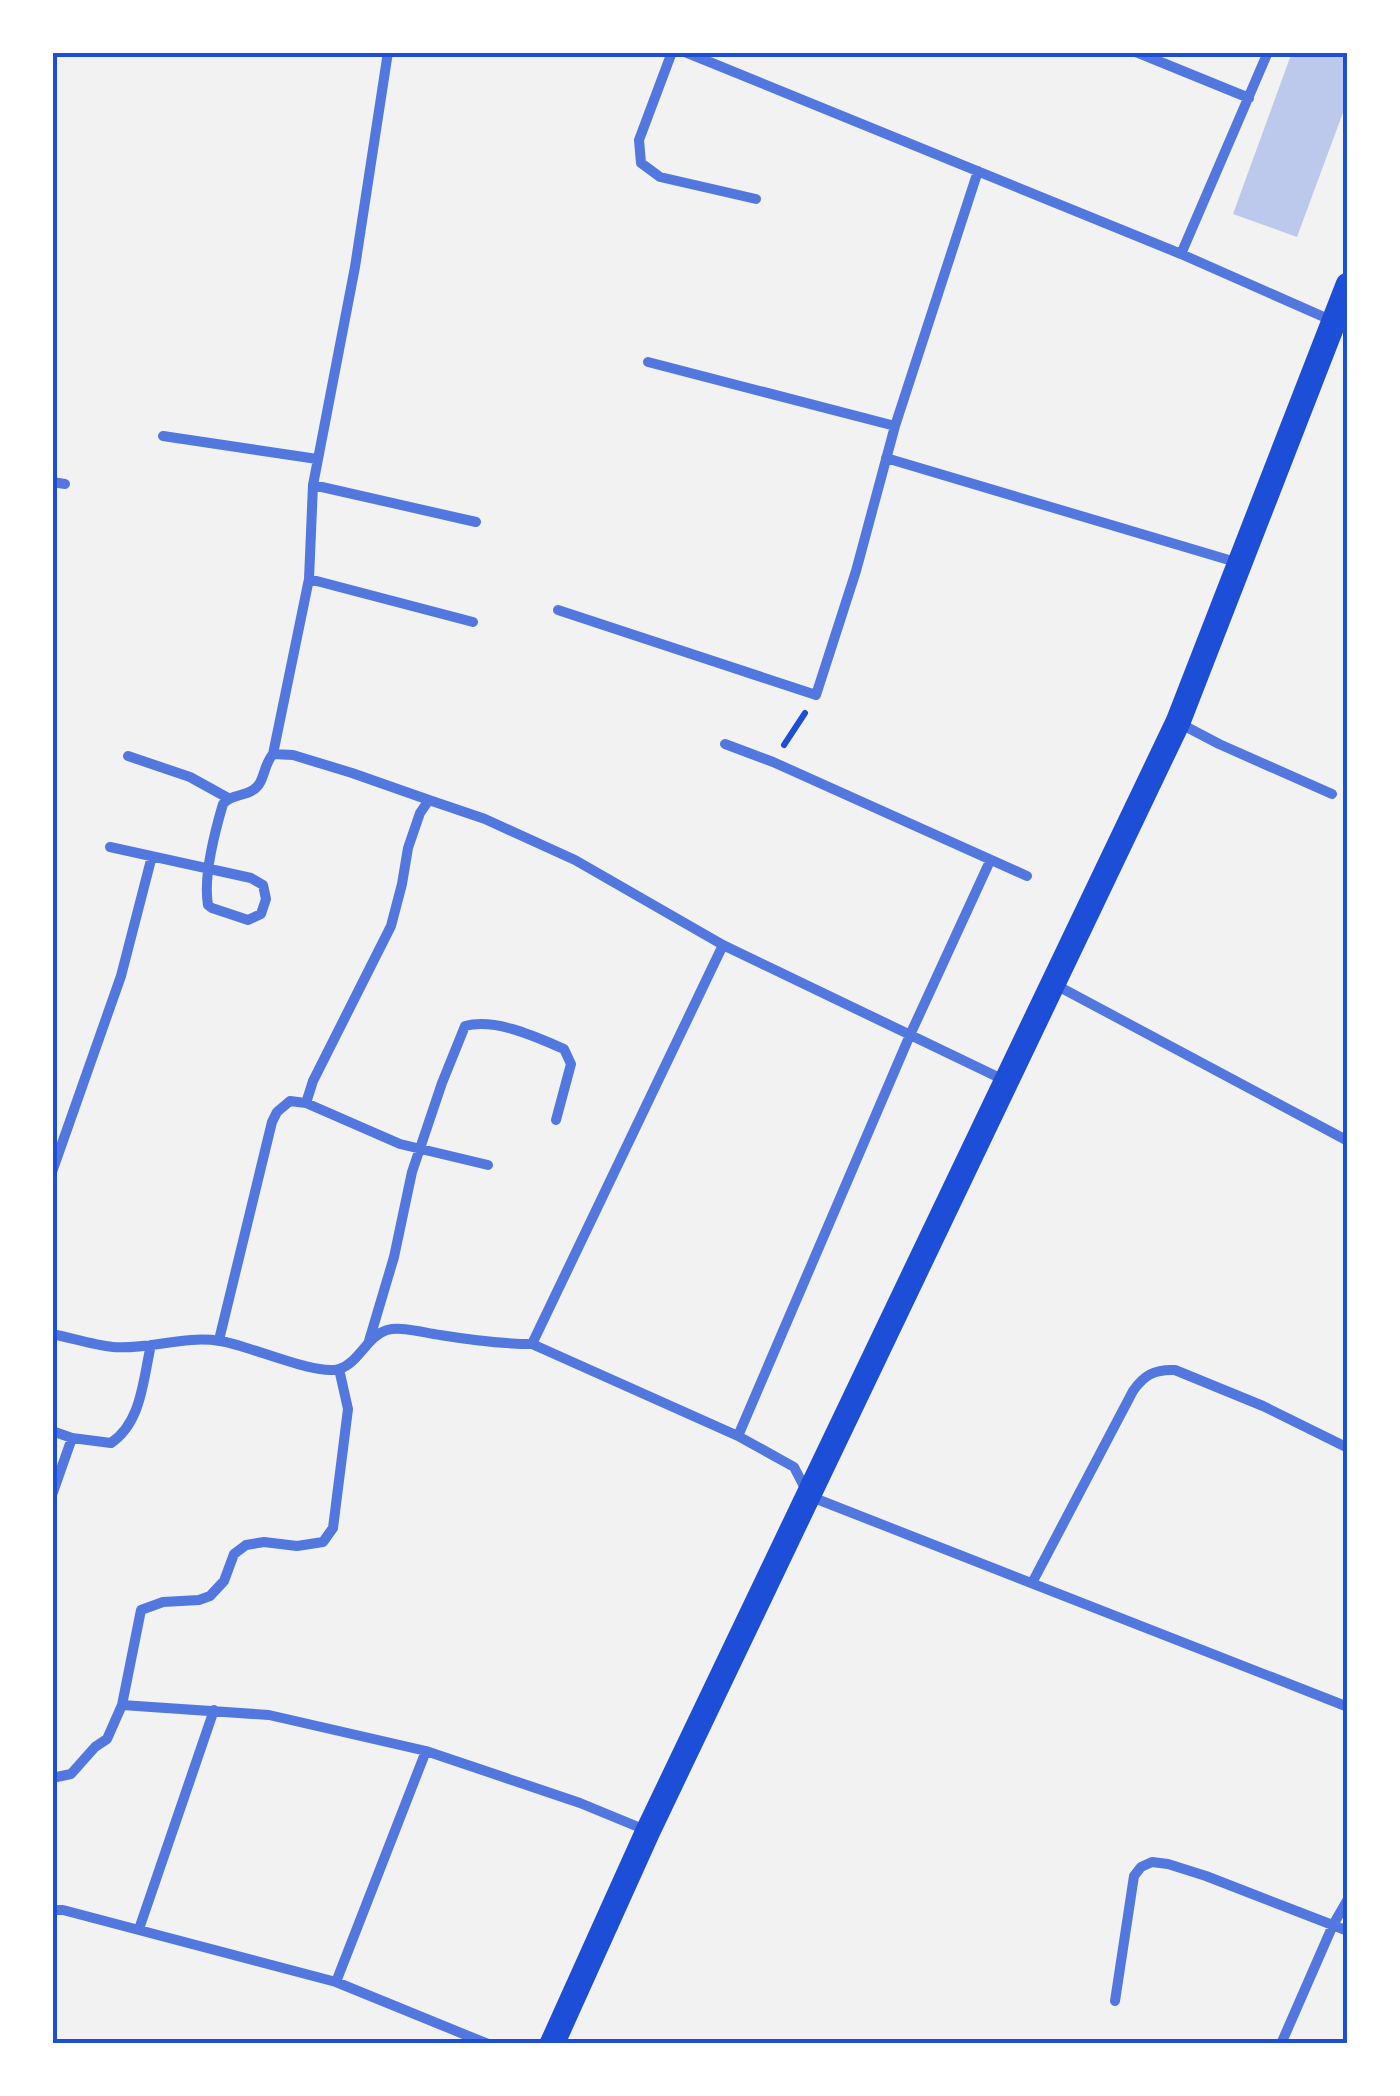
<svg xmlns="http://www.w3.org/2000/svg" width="1400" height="2096" font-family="'Roboto Condensed',sans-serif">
<rect width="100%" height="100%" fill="#f2f2f2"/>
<path fill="#bdc9ec" d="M1292 52H1348V99L1297 237 1233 214Z"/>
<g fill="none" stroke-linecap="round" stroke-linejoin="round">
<path stroke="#1d4ed8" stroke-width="6" d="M784 745 805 713"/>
<path stroke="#5277de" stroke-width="10" d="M672 52 639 140 641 163 660 177 756 199
M685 52 1181 254 1333 321
M1136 52 1249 98
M1181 254 1268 52
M648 362 895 426
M163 436 317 459
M886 458 1239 563
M52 482 65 484
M313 485 476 522
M309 579 473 622
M558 610 816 695 856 571 895 426 978 171
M1179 723 1219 744 1332 794
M725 744 773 762 1027 876
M273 754 309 579 313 485 355 267 388 52
M128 756 190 777 228 798
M110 847 251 878 263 885 266 899 261 914 248 920 212 908 208 905C203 877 215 831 223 804 232 794 242 797 253 790 265 783 263 765 273 754L293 755 352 773 429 800
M1054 984 1348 1141
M306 1103 400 1144 488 1165
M52 1172 121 976 152 856
M52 1334C72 1338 93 1345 113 1347 149 1350 184 1335 220 1341 249 1345 314 1376 339 1369 359 1363 367 1336 387 1330 402 1326 424 1333 440 1335 471 1340 501 1344 532 1344L738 1436 794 1467 809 1496 1348 1707
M219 1340 272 1122 277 1112 290 1101 306 1103 313 1081 391 926 402 884 408 848 420 813 429 800 485 819 575 860 723 945 1004 1080
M369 1341 394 1257 412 1172 442 1083 465 1026C496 1018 536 1037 564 1049L571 1064 556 1120
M532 1344 723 945
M339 1369 348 1409 333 1528 323 1542 297 1546 264 1542 246 1545 234 1554 224 1581 210 1596 199 1600 163 1602 141 1610 122 1705 269 1715 426 1751 580 1803 648 1831
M52 1431 72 1438 111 1443C142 1422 143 1379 151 1345
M738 1436 910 1035 990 861
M52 1495 72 1438
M1032 1583 1133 1391C1144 1375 1155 1369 1175 1370L1263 1406 1348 1448
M52 1778 71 1774 95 1747 107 1739 122 1705
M52 1910H63L336 1982 488 2044
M139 1929 214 1710
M336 1982 426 1751
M1115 2001 1134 1876 1141 1867 1152 1862 1168 1864 1206 1876 1348 1931
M1281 2044 1333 1925 1348 1899"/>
<path stroke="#1d4ed8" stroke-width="25" d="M552 2044 648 1831 1178 722 1348 285"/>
</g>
<rect width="1400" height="2096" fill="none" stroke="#ffffff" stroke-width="110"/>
<rect x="55" y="55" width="1290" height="1986" fill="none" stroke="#1d4ed8" stroke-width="4"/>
</svg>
